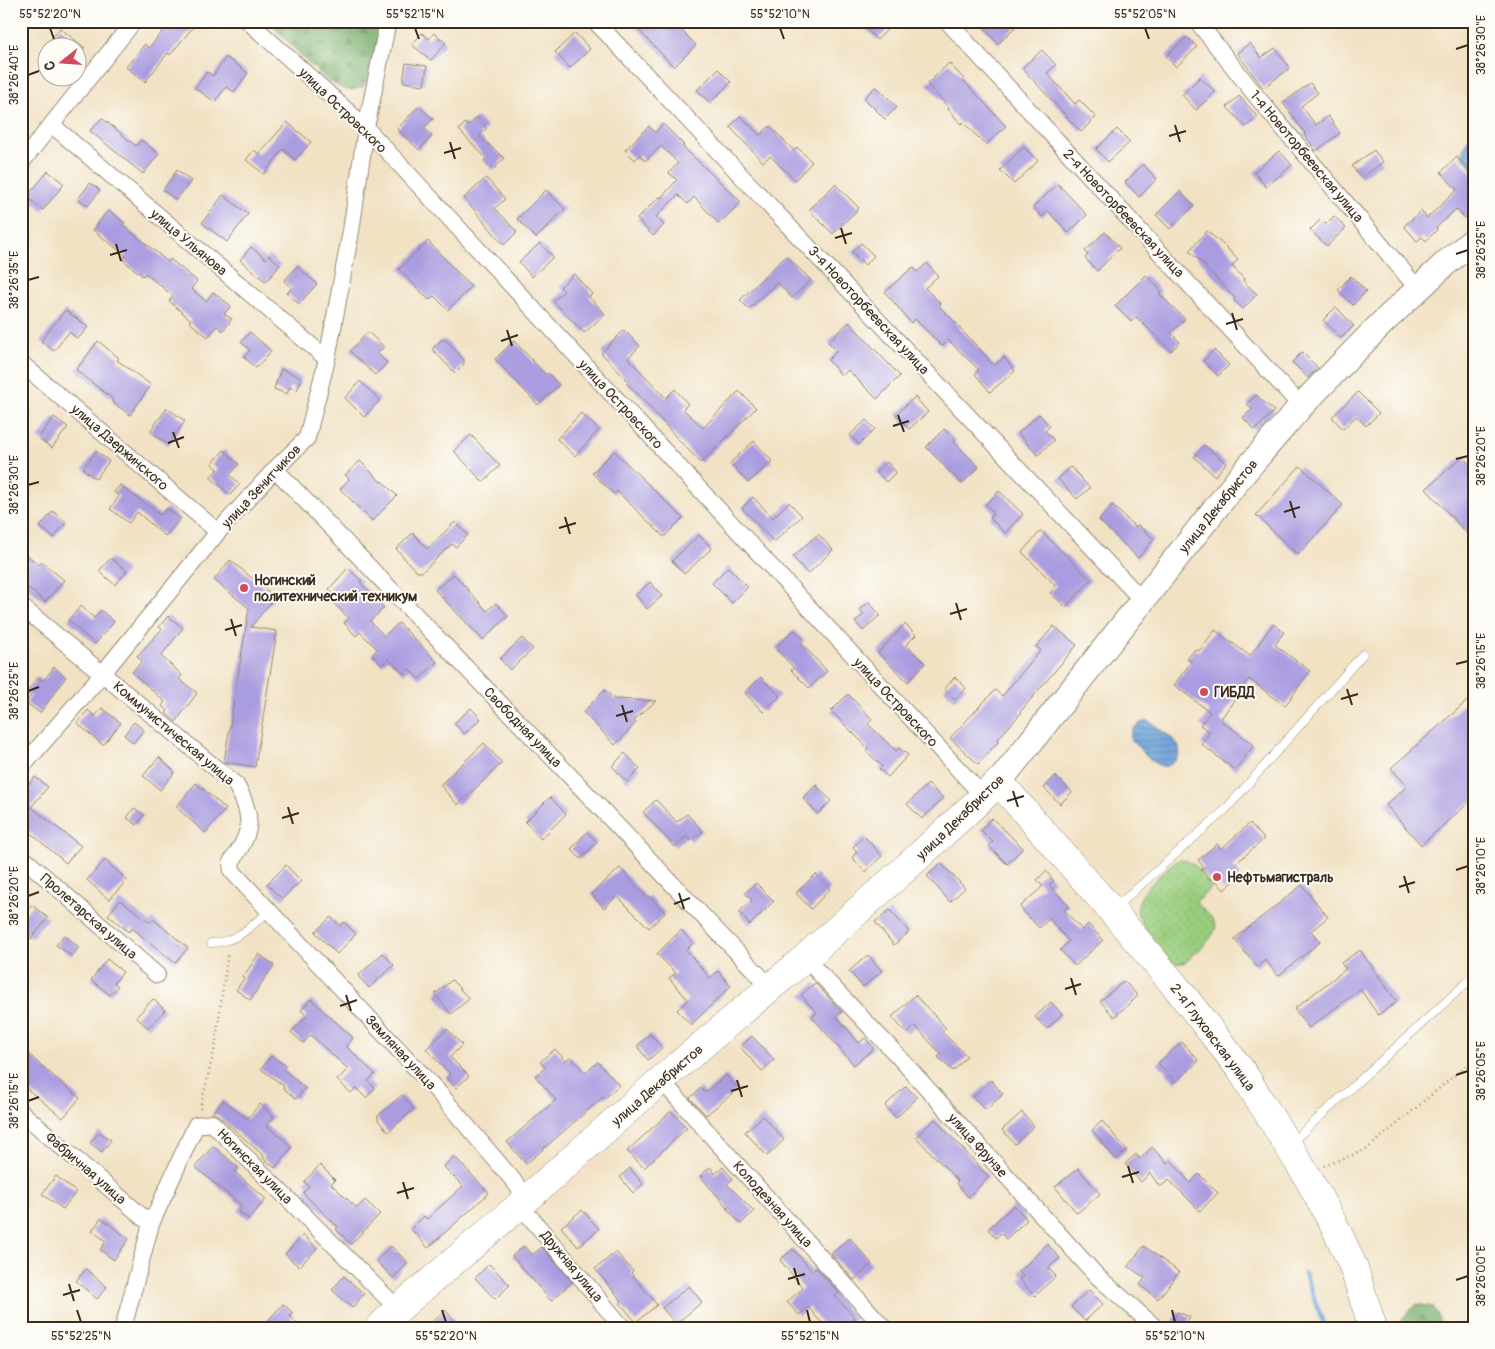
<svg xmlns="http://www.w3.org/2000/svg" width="1495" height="1349" font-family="Pangolin,sans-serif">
<defs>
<pattern id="grass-dots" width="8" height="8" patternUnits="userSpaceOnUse" patternTransform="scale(1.25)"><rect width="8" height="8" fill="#99cd7e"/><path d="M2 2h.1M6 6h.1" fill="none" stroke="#85b06c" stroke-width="1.8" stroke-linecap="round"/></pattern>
<pattern id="forest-firs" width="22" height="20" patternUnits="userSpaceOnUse" patternTransform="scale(1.25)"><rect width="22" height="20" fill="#7ab06d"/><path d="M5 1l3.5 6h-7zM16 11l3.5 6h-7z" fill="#658f59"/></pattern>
<pattern id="water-rules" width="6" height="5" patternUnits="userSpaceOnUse" patternTransform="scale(1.25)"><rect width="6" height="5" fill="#6ba2d9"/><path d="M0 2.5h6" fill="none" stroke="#5984af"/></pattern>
</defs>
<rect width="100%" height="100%" fill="#fdfcf7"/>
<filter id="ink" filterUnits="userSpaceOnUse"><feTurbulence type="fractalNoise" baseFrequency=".02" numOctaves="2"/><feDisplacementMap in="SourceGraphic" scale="10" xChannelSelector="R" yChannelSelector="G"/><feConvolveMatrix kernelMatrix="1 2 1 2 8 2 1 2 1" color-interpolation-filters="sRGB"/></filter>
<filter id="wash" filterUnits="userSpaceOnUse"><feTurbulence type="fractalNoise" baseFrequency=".0096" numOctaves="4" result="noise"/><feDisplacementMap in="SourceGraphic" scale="20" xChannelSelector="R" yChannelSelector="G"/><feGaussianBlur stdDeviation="1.12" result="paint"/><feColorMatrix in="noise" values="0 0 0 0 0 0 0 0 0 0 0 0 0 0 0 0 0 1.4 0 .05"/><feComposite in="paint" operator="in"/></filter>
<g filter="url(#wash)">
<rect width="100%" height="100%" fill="#f1e2c4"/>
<path fill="url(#grass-dots)" stroke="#6a7c4e" d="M1181 859C1197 863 1203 874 1212 887L1196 902 1212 918 1216 927C1212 941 1196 952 1186 962 1181 964 1175 964 1171 961 1163 954 1140 924 1138 914 1136 898 1147 888 1157 878 1165 870 1171 863 1181 859Z"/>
<path fill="url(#forest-firs)" stroke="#5a6d46" d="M275 21H383L368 78 363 87C358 88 352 91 348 90 327 87 291 44 275 29Z
M1417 1304 1433 1307 1440 1319 1438 1328H1402L1401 1319Z"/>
<path fill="url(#water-rules)" stroke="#53667c" d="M1474 136V170L1461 155 1467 140Z
M1147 720C1153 724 1175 739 1178 745 1181 751 1179 758 1174 762 1171 764 1167 767 1163 766 1149 764 1140 747 1130 739 1131 727 1137 725 1147 720Z"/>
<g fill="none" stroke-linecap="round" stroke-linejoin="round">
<path stroke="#6ba2d9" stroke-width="4.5" d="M1305 1274 1325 1328"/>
</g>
<g id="blocks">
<path fill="#aa9ce0" d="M171 21H186L193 27 170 55 168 53 145 82 126 67 145 44 149 48Z
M630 21H672L696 45 674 67Z
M858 21H896L877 40Z
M978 21H1021L998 44Z
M60 28 85 48H44Z
M422 33 429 39 434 33 446 43 431 60 412 45Z
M575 33 590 49 570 68 555 52Z
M1187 37 1197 47 1176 67 1166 56Z
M1250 43 1261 58 1275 48 1290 68 1263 88 1237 53Z
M1042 50 1056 65 1047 73 1075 104 1079 100 1096 117 1081 132 1022 68Z
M226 57 248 73 234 92 226 87 215 102 195 88 207 72 213 76Z
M406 63 427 66 424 85 403 82Z
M949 63 964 79 963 80 1006 126 986 145 963 122 961 124 948 109 949 108 927 84Z
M718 69 731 82 710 103 697 90Z
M1200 77 1215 92 1196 110 1182 95Z
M1310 83 1318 93 1301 106 1316 125 1328 116 1340 133 1316 151 1304 134 1305 133 1283 103Z
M876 86 897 107 885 119 864 98Z
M1239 96 1258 117 1246 127 1227 107Z
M419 106 433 119 424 128 432 136 419 150 397 129Z
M740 116 760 135 770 126 794 151 797 147 812 162 795 180 770 156 763 162 730 127Z
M477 117 487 128 479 136 504 158 493 170 484 161 486 158 459 130 465 123 468 126Z
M102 118 136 146 141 140 159 154 143 174 90 131Z
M287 122 311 142 295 160 283 149 264 174 246 160 254 150 259 154Z
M663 124 684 145 682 146 741 202 719 224 694 197 688 204 678 195 656 217 664 225 653 236 637 219 659 197 661 198 677 180 669 173 678 163 661 146 645 161 640 155 635 160 625 150 649 126 655 133Z
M1117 129 1130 142 1108 162 1096 149Z
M1024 147 1038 161 1014 184 1000 170Z
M1374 150 1383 162 1361 178 1352 166Z
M1279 151 1292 165 1266 187 1254 172Z
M1457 157 1474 175V210L1465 218 1456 209 1436 228 1437 230 1426 241 1422 237 1417 241 1404 226 1421 211 1427 218 1457 190 1441 172Z
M1143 164 1157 179 1139 197 1125 182Z
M177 170 191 181 176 200 163 190Z
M48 171 64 184 43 210 27 197Z
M486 178 505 199 495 208 517 232 504 245 464 198Z
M90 183 100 190 88 206 78 199Z
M835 184 859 208 833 234 809 210Z
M1058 184 1087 215 1068 233 1048 211 1042 217 1033 207Z
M546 190 565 209 536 238 517 219Z
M1180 191 1194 206 1170 229 1156 215Z
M223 195 248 214 227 242 202 223Z
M108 210 125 223 123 225 168 262 170 259 197 281 191 289 206 301 213 292 231 306 224 314 232 319 223 331 217 326 208 337 189 322 191 320 169 301 173 296 145 273 143 276 123 260 126 256 93 230Z
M1334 216 1346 228 1327 246 1310 230 1321 219 1326 224Z
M1207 231 1226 247 1238 260 1232 266 1244 279 1243 281 1257 294 1243 309 1234 300 1235 298 1205 267 1206 266 1189 251Z
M1105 232 1120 248 1097 271 1085 258 1088 255 1085 251Z
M428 241 471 287 448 310 434 296 429 300 399 269Z
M540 243 553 257 532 277 519 262Z
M861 243 874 256 865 265 852 252Z
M251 247 266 259 269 255 280 265 266 282 240 260Z
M786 256 811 280 792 298 777 282 749 309 740 300Z
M927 263 938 276 925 288 941 304 939 306 960 327 959 328 977 346 994 366 1004 357 1015 371 990 392 975 374 979 370 948 340 942 346 915 319 911 323 885 292 913 267 917 272Z
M297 266 317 284 299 304 287 293 292 288 284 281Z
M574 274 592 294 589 297 605 314 584 333 553 301 564 291 560 287Z
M1146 275 1161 291 1159 294 1185 319 1171 333 1180 342 1171 351 1136 317 1131 322 1115 306Z
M1351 276 1366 291 1353 305 1338 290Z
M1336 307 1354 326 1341 338 1323 320Z
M65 310 88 327 78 339 69 332 54 351 41 341Z
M849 322 900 376 877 399 848 370 842 376 828 360 837 351 828 342Z
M624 330 640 346 628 358 666 398 675 389 688 404 683 409 703 428 739 391 756 408 701 463 675 436 640 396 626 383 628 381 601 353Z
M250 332 271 351 256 368 244 357 250 350 241 342Z
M368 332 384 347 377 353 387 363 375 375 350 351Z
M441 340H446L464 360V364L455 373 432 349Z
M98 341 119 358 117 360 151 385 130 415 112 402 113 399 76 370Z
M514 341 546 375 548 373 559 385 538 405 495 359Z
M1214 350 1229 365 1218 376 1203 361Z
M1302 352 1318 368 1308 378 1292 362Z
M281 369 302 378 297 390 290 387 287 394 274 389Z
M360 381 380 400 364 417 345 398Z
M1358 392 1379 413 1366 426 1356 416 1343 429 1332 417Z
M1256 395 1274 411 1255 430 1243 418 1252 409 1247 404Z
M915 397 928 412 909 429 896 414Z
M167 408 185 421 168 445 150 431Z
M581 413 599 430 575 456 557 439Z
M1039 414 1050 426 1045 431 1054 440 1038 455 1018 433Z
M54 417 68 427 52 448 38 438Z
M866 420 875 429 859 445 850 435Z
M944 429 956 441 954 442 979 467 962 484 926 447Z
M471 435 500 466 483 482 454 451Z
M754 441 772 461 748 483 730 463Z
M1204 445 1226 463 1215 476 1194 457Z
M224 450 239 464 230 475 240 484 230 495 210 477 218 469 212 464Z
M96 451 109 461 96 479 83 469Z
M614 451 683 518 664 537 617 491 614 494 592 473Z
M1463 456 1474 471V541L1426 489Z
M360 461 381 482 382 481 397 496 372 521 340 489 349 479 345 475Z
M887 462 896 472 886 482 876 472Z
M1300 466 1343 505 1298 555 1256 515Z
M1071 467 1090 488 1077 499 1058 479Z
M120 485 160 515 167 508 180 519 165 536 137 512 129 523 110 509 119 496 114 492Z
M999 491 1023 514 1005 533 990 518 994 513 986 504Z
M753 497 773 518 789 502 802 516 774 542 742 508Z
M1112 505 1135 527 1138 525 1154 539 1138 558 1099 520Z
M53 511 66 522 54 538 40 527Z
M455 522 468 535 456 547 452 544 422 572H417L396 549 413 533 427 549Z
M1041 531 1091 580 1066 607 1050 593 1056 586 1022 552Z
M818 534 833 550 808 574 793 557Z
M699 535 712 548 684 574 672 561Z
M21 550 39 565 42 562 64 580 45 602 21 582Z
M111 558 127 571 115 585 99 571Z
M230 560 275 597 251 627 277 631 255 767 224 762 249 608 214 580Z
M728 567 748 587 732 603 712 583Z
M348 568 362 581 360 582 384 608 370 621 384 636 399 623 437 662 419 679 409 669 404 674 388 659 382 665 372 655 377 649 360 632 356 636 344 623 349 618 329 599 334 594 329 589Z
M454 574 487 611 496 603 508 616 483 640 435 590Z
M650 582 662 596 647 609 636 595Z
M869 602 880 615 863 631 855 622 864 614 860 610Z
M81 606 94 618 101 610 114 622 95 644 68 620Z
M168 616 183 628 161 656 182 675 179 679 197 693 176 722 166 713 168 711 162 706 165 702 132 672 142 661 137 656 162 629 159 627Z
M905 624 916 635 906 645 925 663 908 682 878 653Z
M1273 624 1284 632 1275 645 1310 671 1285 706 1249 679 1234 699H1235L1220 720 1254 745 1235 770 1201 744 1210 732 1200 725 1210 712 1174 685 1191 662 1187 659 1195 649 1199 651 1215 630 1250 656Z
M1054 626 1077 645 1020 712 1021 713 997 740 999 741 978 764 950 738 995 690 1002 696 1041 650 1036 647Z
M794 630 804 640 801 643 827 671 809 688 791 670 794 668 775 648Z
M522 638 533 649 510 670 500 659Z
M54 667 66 677 40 713 26 703 31 696 26 693 38 677 43 681Z
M761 677 780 696 763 712 745 693Z
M955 677 966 688 955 700 944 689Z
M605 690 614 699 656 701 634 720 636 723 615 745 583 712Z
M848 694 872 719 868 724 896 751 899 748 908 755 888 777 879 769 882 766 866 751 868 748 831 711Z
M1474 695V798L1421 845 1386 805 1407 786 1391 768Z
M102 708 121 723 103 745 77 723 88 710 95 716Z
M471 708 481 719 464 734 454 723Z
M134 722 144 730 133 743 124 735Z
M484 743 502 763 458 805 440 785Z
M625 753 640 769 627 782 612 766Z
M159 757 175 772 160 790 143 776Z
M1055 776 1072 792 1060 804 1044 788Z
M35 777 48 787 31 807 81 846 66 863 21 825V793Z
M196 783 226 809 205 833 176 807Z
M928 784 943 798 922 819 907 804Z
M816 785 831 801 818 814 803 798Z
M550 797 566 814 541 839 525 822Z
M656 800 677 822 687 814 703 831 691 841 687 836 675 847 643 812Z
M134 808 144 815 137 825 127 818Z
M992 818 1023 848 1007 864 989 846 993 842 981 830Z
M1250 823 1264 839 1233 866 1241 875 1224 890 1213 877 1210 880 1201 870 1204 868 1198 860 1217 844 1221 849Z
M587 832 597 842 581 859 571 849Z
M864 836 882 856 865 872 852 857 857 852 853 847Z
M105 860 127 880 109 900 87 880Z
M941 863 965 888 950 902 927 876Z
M286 865 301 881 282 899 267 884Z
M620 868 647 898 649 896 665 913 649 928 617 896 604 908 591 894Z
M1046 871 1054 881 1049 885 1069 906 1064 910 1082 930 1088 924 1103 940 1075 966 1060 950 1069 941 1049 919 1039 928 1020 907 1043 886 1037 880Z
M816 874 830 889 811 909 796 893Z
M756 883 774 901 750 925 739 912 752 900 745 893Z
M1302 885 1328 917 1311 931 1320 942 1278 976 1265 960 1257 967 1234 939Z
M120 900 150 922 153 919 188 948 175 963 132 928 129 932 108 915Z
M32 905 48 918 31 939 21 931V919Z
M890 910 909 932 894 945 875 922Z
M331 917 340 926 344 922 356 934 337 954 315 932Z
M681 930 693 943 686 950 710 978 718 971 731 986 691 1025 677 1010 688 1000 669 978 676 973 657 954Z
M64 935 79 947 72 956 56 945Z
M1360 950 1397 1002 1378 1015 1360 989 1309 1028 1294 1009 1346 969 1341 963Z
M383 953 394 965 369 988 358 976Z
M259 954 274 965 250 1000 236 990 244 979 242 978Z
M868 955 882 971 863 987 849 971Z
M107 959 123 972 114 983 118 986 110 995 91 980Z
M452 980 469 999 451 1014 435 994Z
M1124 981 1138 996 1114 1017 1100 1001Z
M815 983 842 1012 837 1017 859 1043 865 1038 874 1048 854 1065 812 1017 817 1013 801 995Z
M915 995 946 1028 942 1032 967 1056 953 1071 938 1057 941 1054 915 1026 907 1034 892 1017Z
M153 999 165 1010 148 1028 136 1017Z
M311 999 353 1038 346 1046 375 1074 368 1081 375 1088 366 1098 356 1088 351 1093 337 1080 348 1069 311 1035 303 1043 291 1032 307 1016 301 1010Z
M1051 1002 1062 1014 1047 1029 1035 1017Z
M447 1029 462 1045 450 1057 469 1076 456 1088 446 1078 450 1074 426 1049Z
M650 1034 662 1048 648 1060 637 1046Z
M752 1036 774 1060 762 1071 740 1047Z
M1182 1042 1199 1061 1175 1082 1158 1063Z
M21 1047 37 1062 80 1098 63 1118 21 1084Z
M555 1049 566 1061 571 1057 585 1073 598 1062 619 1085 605 1098 603 1097 526 1164 507 1142 556 1100 535 1076 545 1068 540 1062Z
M271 1056 286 1066 283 1069 305 1088 296 1099 283 1088 284 1086 261 1069Z
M726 1075 738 1089 706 1115 690 1098 701 1088 705 1093Z
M991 1080 1003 1094 986 1110 973 1097Z
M906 1086 917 1098 896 1118 885 1106Z
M402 1095 414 1109 388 1132 378 1120V1116Z
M223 1100 247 1119 260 1104 274 1117 266 1125 292 1147 275 1168 263 1158 264 1156 219 1116 212 1113Z
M671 1111 687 1128 644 1168 627 1151Z
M1022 1112 1034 1126 1015 1144 1002 1130Z
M763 1116 784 1140 767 1156 745 1132Z
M935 1119 989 1177 968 1197 956 1183 958 1181 916 1137Z
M1102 1121 1127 1150 1116 1159 1092 1130Z
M99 1132 111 1140 102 1152 90 1143Z
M213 1146 238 1167 235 1172 266 1199 249 1219 238 1211 242 1206 195 1167Z
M1152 1147 1167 1163 1171 1160 1190 1183 1199 1174 1218 1193 1200 1211 1169 1180 1160 1187 1150 1173 1141 1182 1125 1164 1136 1154 1140 1159Z
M454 1156 489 1193 428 1248 411 1229 424 1216 427 1219 463 1186 444 1167Z
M320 1165 335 1180 331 1184 357 1208 365 1200 380 1214 351 1244 336 1229 338 1227 303 1193 309 1186 304 1182Z
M710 1167 715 1174 723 1167 733 1179 727 1184 754 1211 741 1224 727 1209 728 1208 700 1176Z
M630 1168 643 1184 633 1193 620 1177Z
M1078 1168 1100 1194 1077 1213 1055 1187Z
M56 1176 76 1192 63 1209 42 1194Z
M1014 1205 1027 1220 1006 1239 1001 1233 996 1238 988 1229Z
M582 1210 599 1229 578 1247 561 1227Z
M101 1218 129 1239 114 1260 100 1250 106 1241 92 1231Z
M303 1235 317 1248 299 1267 285 1254Z
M850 1238 872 1264 854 1280 831 1254Z
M1047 1244 1060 1258 1048 1268 1056 1276 1035 1296 1019 1279 1023 1276 1019 1272Z
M391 1246 408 1263 393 1278 376 1261Z
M524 1246 532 1255 542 1247 572 1282 551 1301 512 1256Z
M1144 1246 1179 1272 1158 1299 1140 1285 1145 1278 1128 1266Z
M793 1249 812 1271 816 1268 839 1293 835 1296 855 1318 845 1328H826L808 1307 799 1315 787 1302 803 1288 780 1260Z
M616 1252 633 1271 631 1273 657 1305 636 1322 620 1303 622 1301 595 1269Z
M489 1264 510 1285 495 1299 475 1278Z
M86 1269 107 1287 97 1299 76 1281Z
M344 1276 364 1294 352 1308 332 1290Z
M689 1286 702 1302 676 1324 662 1308Z
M1089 1290 1103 1304 1085 1321 1071 1307Z
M283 1304 293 1313 290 1316 302 1328H261Z
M445 1310 462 1328H426Z
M1177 1312 1190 1317 1185 1328H1171Z"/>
</g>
</g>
<g filter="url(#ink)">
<use href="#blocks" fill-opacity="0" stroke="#968671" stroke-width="1"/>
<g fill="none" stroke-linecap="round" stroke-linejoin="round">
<g stroke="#968671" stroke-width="9">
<path id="lane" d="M1115 908 1226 809 1363 654
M211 943C236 943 251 926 269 911
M1291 1143 1474 976"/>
</g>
<g stroke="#968671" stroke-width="18">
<path id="street" d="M595 21 1142 600
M947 21 1301 406
M1197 21 1257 97 1418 289
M249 22 366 128 983 796
M52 125 327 359
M21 163 134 21
M21 363 218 532
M275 469 571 777 770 987
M21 606 236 785C254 817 253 832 231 862L232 871 439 1093 512 1179 527 1198
M21 768 103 673 218 532 275 469 307 438 327 359 351 231 366 128 388 21
M21 856 157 975
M805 958 897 1055 1097 1276 1156 1328
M661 1080 884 1328
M21 1112 151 1224
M520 1205 623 1328
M123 1328 151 1224 196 1125 212 1123 398 1309"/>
</g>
<g stroke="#968671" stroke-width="27">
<path id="primary" d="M999 782 1241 476 1301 406 1381 324 1446 263 1474 240"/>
</g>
<g stroke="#968671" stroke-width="29">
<path id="highway" d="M379 1328 398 1309 520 1205 661 1080 805 958 908 866 999 782 1112 911 1177 988 1241 1070 1307 1176 1337 1231 1353 1266 1373 1328"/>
</g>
<path stroke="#968671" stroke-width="2.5" stroke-dasharray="1 4" stroke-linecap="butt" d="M200 1109 215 1047 228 952
M1324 1166 1366 1150 1474 1059"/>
<use href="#lane" stroke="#fff" stroke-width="8"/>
<use href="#street" stroke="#fff" stroke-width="16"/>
<use href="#primary" stroke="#fff" stroke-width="25"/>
<use href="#highway" stroke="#fff" stroke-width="28"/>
</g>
</g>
<path fill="none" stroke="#3b2a1e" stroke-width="2" d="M50 28 54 39M415 28 419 39M780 28 784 39M1145 28 1149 39M1456 49 1468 45M28 75 39 71M1175 125 1180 142M1169 136 1186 131M450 142 455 159M444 153 461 148M841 228 846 244M835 238 852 233M116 244 121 261M1456 254 1468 250M110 255 127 250M28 280 39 277M1232 313 1237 330M1226 324 1243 319M507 330 512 346M501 341 518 335M898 415 904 432M893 426 909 421M173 432 179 448M168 443 184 437M1456 459 1468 456M28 485 39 482M1290 501 1295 518M1284 512 1300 507M565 517 570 534M559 528 576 523M956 603 961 620M950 614 967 609M231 619 236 636M225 630 242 625M1456 664 1468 661M1347 689 1352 705M28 691 39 687M1341 699 1358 694M622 705 627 722M616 716 633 711M1013 791 1018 807M1007 801 1024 796M288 807 293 824M282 818 299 813M1456 870 1468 866M1404 876 1409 893M1399 887 1415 882M679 893 684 909M28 896 39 892M674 904 690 898M1071 978 1076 995M1065 989 1081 984M346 995 351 1011M340 1006 357 1000M1456 1075 1468 1071M737 1080 742 1097M731 1091 748 1086M28 1101 39 1097M1128 1166 1133 1183M1122 1177 1139 1172M403 1182 408 1199M397 1193 414 1188M794 1268 799 1285M788 1279 805 1274M1456 1280 1468 1276M69 1284 74 1301M63 1295 80 1290M77 1310 81 1322M442 1310 446 1322M807 1310 810 1322M1172 1310 1175 1322"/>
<g fill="#d1495b" stroke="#fdfcf7" stroke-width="2">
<circle cx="244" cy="588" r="5"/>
<circle cx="1204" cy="692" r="5"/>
<circle cx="1217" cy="877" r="5"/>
</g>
<g text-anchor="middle" stroke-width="4" stroke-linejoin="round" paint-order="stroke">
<g font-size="14" fill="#3b2a1e" stroke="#fdfcf7">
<text transform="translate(343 110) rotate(44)" y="5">улица Островского</text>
<text transform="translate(1307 156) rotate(50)" y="5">1-я Новоторбеевская улица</text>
<text transform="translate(1124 213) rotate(47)" y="5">2-я Новоторбеевская улица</text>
<text transform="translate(189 242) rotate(40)" y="5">улица Ульянова</text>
<text transform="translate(869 310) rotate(47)" y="5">3-я Новоторбеевская улица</text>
<text transform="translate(621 404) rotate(47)" y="5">улица Островского</text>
<text transform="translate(120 447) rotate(41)" y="5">улица Дзержинского</text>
<text transform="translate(261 486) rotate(-47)" y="5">улица Зенитчиков</text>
<text transform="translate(1218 506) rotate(-51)" y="5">улица Декабристов</text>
<text transform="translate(896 702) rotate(47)" y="5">улица Островского</text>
<text transform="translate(523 727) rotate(46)" y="5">Свободная улица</text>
<text transform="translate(174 733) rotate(40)" y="5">Коммунистическая улица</text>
<text transform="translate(960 817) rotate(-44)" y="5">улица Декабристов</text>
<text transform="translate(89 916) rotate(41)" y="5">Пролетарская улица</text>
<text transform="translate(1213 1037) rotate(53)" y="5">2-я Глуховская улица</text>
<text transform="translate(401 1052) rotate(47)" y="5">Земляная улица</text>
<text transform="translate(657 1085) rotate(-41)" y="5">улица Декабристов</text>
<text transform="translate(978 1145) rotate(48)" y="5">улица Фрунзе</text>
<text transform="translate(255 1166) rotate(45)" y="5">Ногинская улица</text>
<text transform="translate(86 1168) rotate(41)" y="5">Фабричная улица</text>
<text transform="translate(773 1204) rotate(48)" y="5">Колодезная улица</text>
<text transform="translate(572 1266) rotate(50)" y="5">Дружная улица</text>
</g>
<g font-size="14" font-weight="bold" fill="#3b2a1e" stroke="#fdfcf7" text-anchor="start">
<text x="254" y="585">Ногинский<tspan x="254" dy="16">политехнический техникум</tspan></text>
<text x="1214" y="697">ГИБДД</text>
<text x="1227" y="882">Нефтьмагистраль</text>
</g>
</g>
<rect width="1495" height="1349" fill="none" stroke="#fdfcf7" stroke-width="55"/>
<g transform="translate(62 62) rotate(253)"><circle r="24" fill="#fdfcf7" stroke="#afa8a0"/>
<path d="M0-4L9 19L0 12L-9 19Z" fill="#d1495b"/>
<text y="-8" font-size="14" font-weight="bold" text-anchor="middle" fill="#3b2a1e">С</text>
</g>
<rect x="28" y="28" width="1440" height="1294" fill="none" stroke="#3b2a1e" stroke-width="2"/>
<g font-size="12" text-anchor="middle" fill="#3b2a1e">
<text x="50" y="18">55°52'20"N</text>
<text x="415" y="18">55°52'15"N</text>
<text x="780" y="18">55°52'10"N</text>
<text x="1145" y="18">55°52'05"N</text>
<text transform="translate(1481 45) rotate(-90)" y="4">38°26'30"E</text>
<text transform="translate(14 75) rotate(-90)" y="4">38°26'40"E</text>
<text transform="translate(1481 250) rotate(-90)" y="4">38°26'25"E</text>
<text transform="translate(14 280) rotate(-90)" y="4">38°26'35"E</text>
<text transform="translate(1481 456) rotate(-90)" y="4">38°26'20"E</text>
<text transform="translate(14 485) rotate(-90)" y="4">38°26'30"E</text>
<text transform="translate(1481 661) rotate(-90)" y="4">38°26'15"E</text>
<text transform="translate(14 691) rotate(-90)" y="4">38°26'25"E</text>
<text transform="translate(1481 866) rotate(-90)" y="4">38°26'10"E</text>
<text transform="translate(14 896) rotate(-90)" y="4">38°26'20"E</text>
<text transform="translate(1481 1071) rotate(-90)" y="4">38°26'05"E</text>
<text transform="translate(14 1101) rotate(-90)" y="4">38°26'15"E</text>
<text transform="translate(1481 1276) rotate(-90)" y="4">38°26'00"E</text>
<text x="81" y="1340">55°52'25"N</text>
<text x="446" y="1340">55°52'20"N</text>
<text x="810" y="1340">55°52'15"N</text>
<text x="1175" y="1340">55°52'10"N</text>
</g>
</svg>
